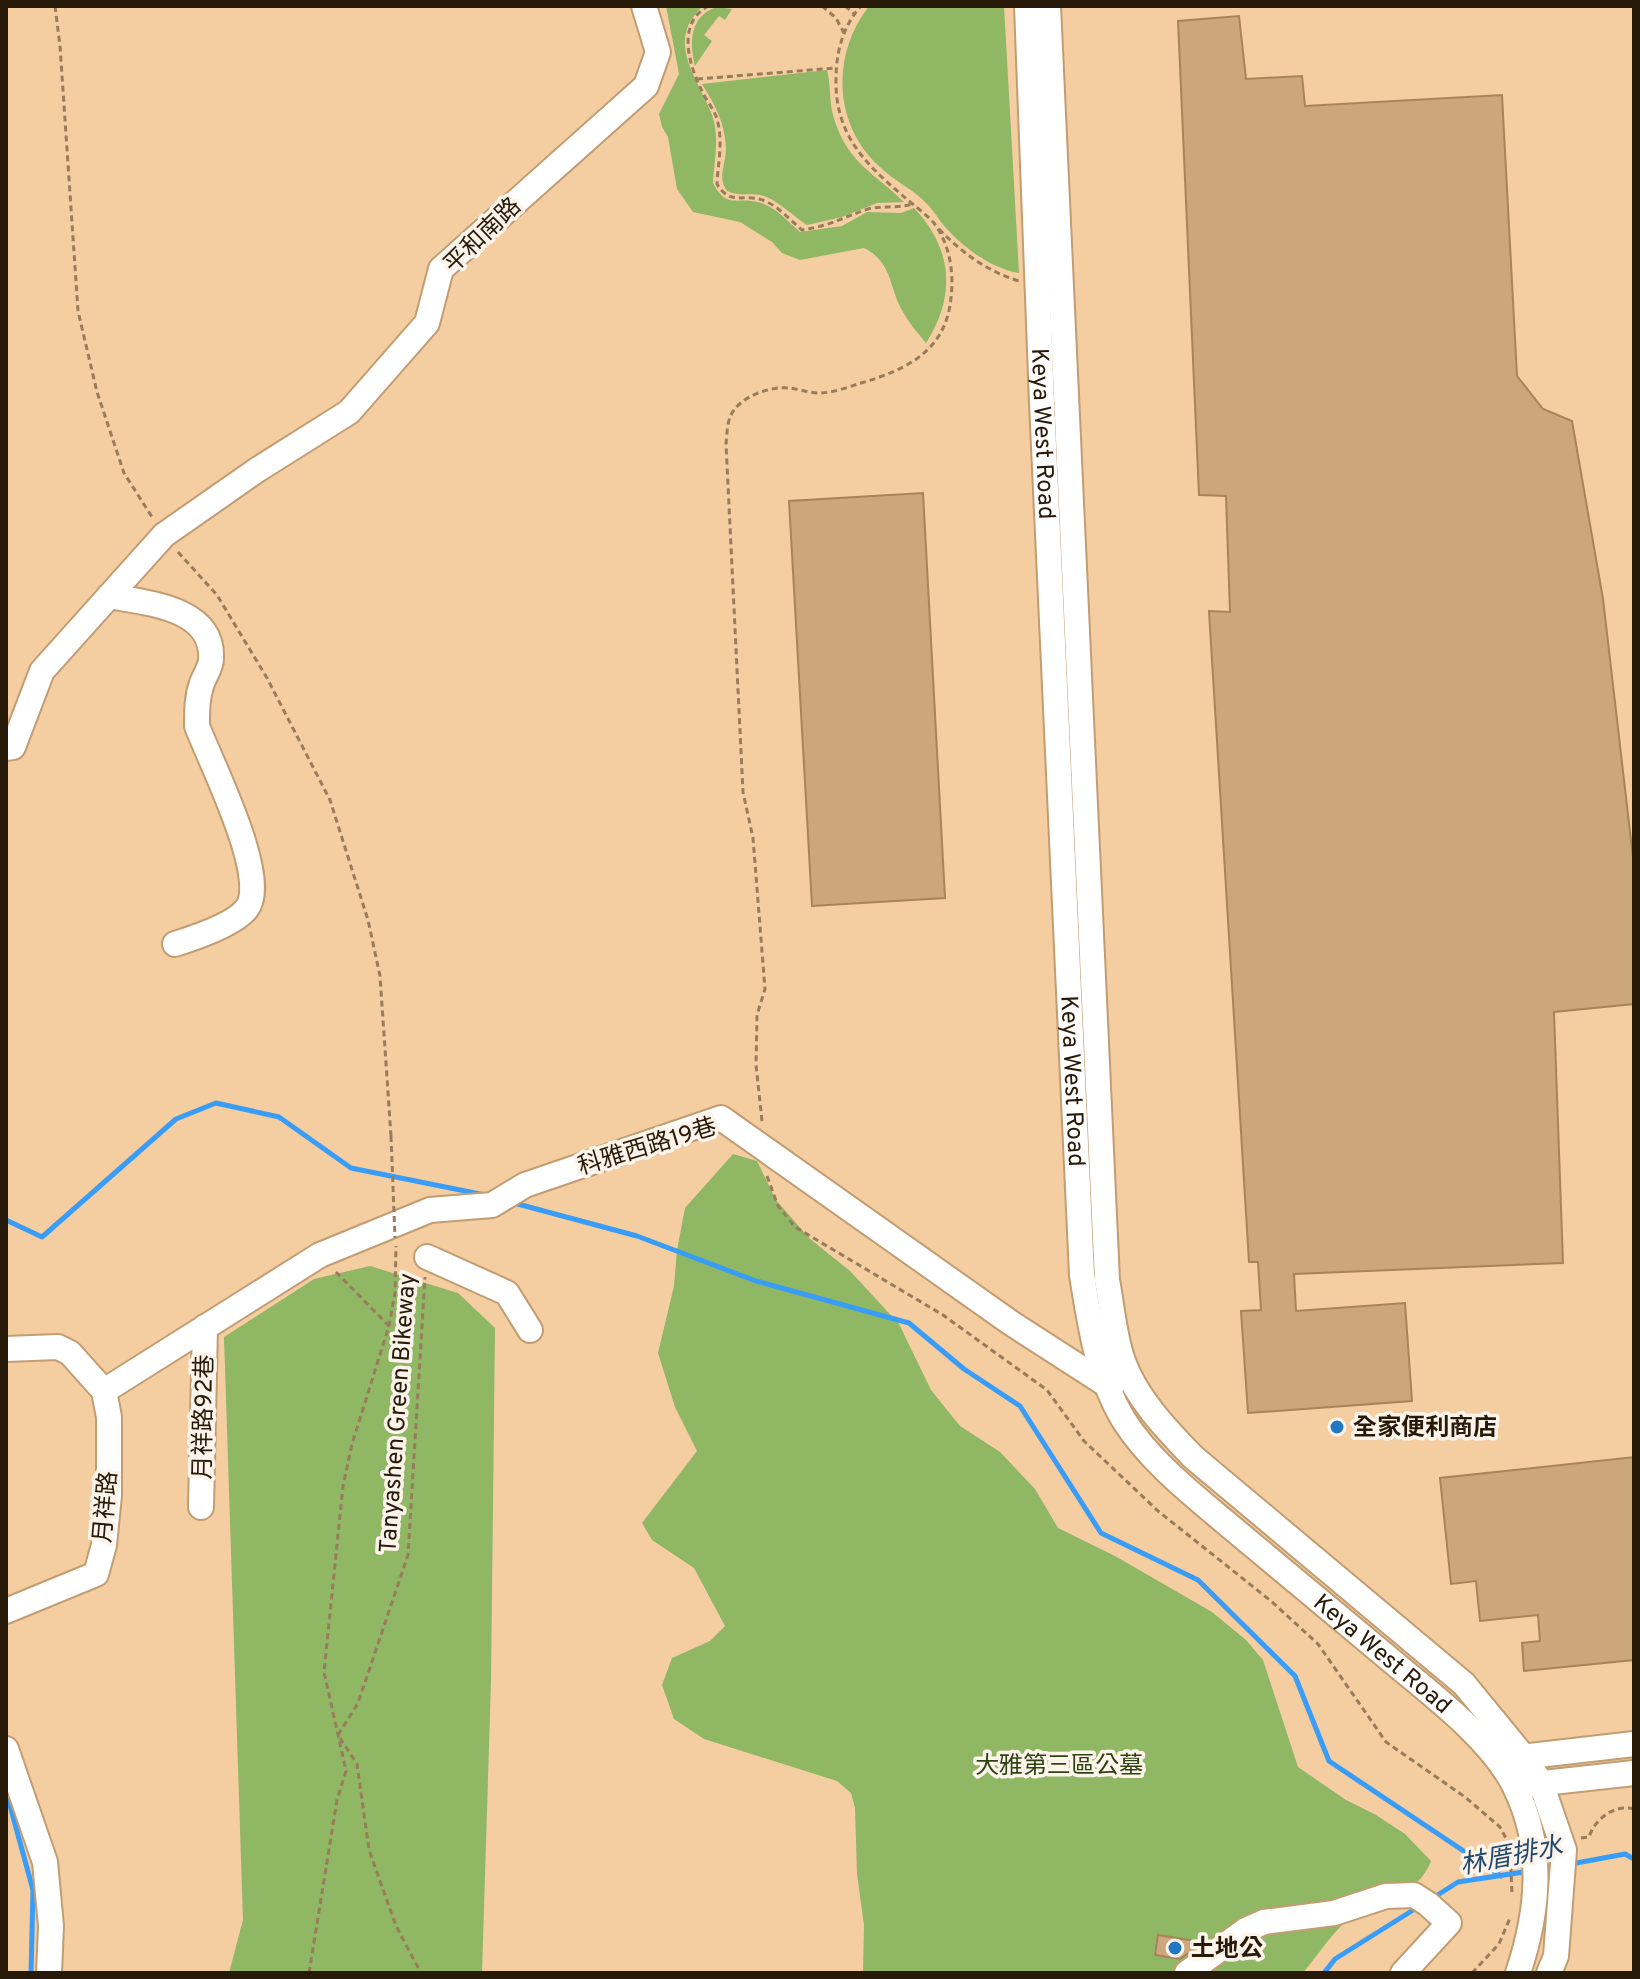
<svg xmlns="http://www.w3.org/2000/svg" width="1640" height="1979" font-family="Overpass,'Noto Sans TC',sans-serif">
<rect width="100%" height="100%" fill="#f4cda1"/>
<path fill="#8fb764" d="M666 6H703C664 41 698 78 712 115 720 137 714 160 713 183 727 209 735 197 757 202 774 205 787 221 800 232L842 226 867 212 901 213 914 208C953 249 956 296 926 343 918 333 909 323 903 312 889 289 893 262 864 248L800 260 782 253 772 242 740 222 693 212 677 189 668 137 662 127 659 114 679 74Z
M869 6H1004L1019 273C993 269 965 249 947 229 940 222 935 212 928 205 915 190 894 181 880 167 833 125 831 55 869 6Z
M716 7 732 9 725 20 719 16 704 35 712 41 695 66C689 42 690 17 716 7Z
M827 70C831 85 829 100 833 115 846 162 873 172 904 202L877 203 842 217 807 225C793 216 780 202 764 196 751 192 739 197 727 191 717 177 726 165 726 148 725 123 715 105 702 84Z
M733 1154 757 1161 776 1200 809 1238 850 1271 899 1324 931 1390 960 1426 1000 1452 1035 1489 1058 1528 1115 1556 1212 1612 1246 1640 1263 1660 1298 1767 1346 1800 1376 1815 1405 1834 1431 1861C1417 1897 1389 1890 1362 1908 1338 1924 1321 1951 1303 1973H863L864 1925 857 1874 855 1808 851 1793 837 1781 704 1739 674 1719 662 1685 672 1658 710 1641 725 1626 694 1568 652 1540 642 1523 697 1451 675 1407 658 1353 674 1286 677 1250 685 1208Z
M370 1266 458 1293 495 1328 491 1681 482 1973H229L243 1920 224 1337 314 1279Z"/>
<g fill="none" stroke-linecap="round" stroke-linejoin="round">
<path stroke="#399df8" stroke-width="5" d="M514 1203 637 1236 756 1281 909 1323 964 1369 1020 1406 1101 1533 1198 1580 1295 1676 1329 1761 1501 1876
M6 1220 42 1237 176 1119 216 1103 279 1117 351 1168 485 1195
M6 1791 33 1890 31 1973
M1571 1864 1625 1854 1634 1859
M1433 1898 1458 1882 1530 1871
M1324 1973 1335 1959 1418 1907"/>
</g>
<path fill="#cda77c" stroke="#a88459" stroke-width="2" d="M1239 16 1246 79 1302 76 1305 106 1502 95 1517 376 1543 409 1572 421 1603 599 1634 866V1004L1554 1012 1563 1263 1294 1274 1296 1311 1405 1303 1412 1401 1248 1413 1241 1311 1261 1310 1258 1262H1249L1209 611 1230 612 1226 496 1199 495 1178 21Z
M923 493 945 898 812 906 789 501Z
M1634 1457V1660L1524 1671 1522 1643 1540 1641 1538 1615 1480 1621 1476 1581 1451 1584 1440 1478Z
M1158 1935 1196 1941 1194 1949 1180 1959 1155 1955Z"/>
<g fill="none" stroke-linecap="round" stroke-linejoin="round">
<g stroke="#c29d72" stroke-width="28">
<g id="minor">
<path id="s1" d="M1027 6 1042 403 1082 1275C1090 1325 1097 1375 1123 1419 1148 1459 1189 1492 1225 1522 1279 1567 1333 1612 1387 1657 1428 1692 1490 1737 1514 1785 1545 1847 1539 1910 1518 1973"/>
<path d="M1048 6 1107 1280C1112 1306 1114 1336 1123 1361 1136 1398 1166 1429 1193 1457L1464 1684 1523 1756 1541 1783 1564 1850 1556 1956 1549 1973"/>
<path d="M109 596C145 603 214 607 211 659 211 667 205 675 202 683 197 697 197 710 197 726 210 761 270 878 247 908 236 924 194 938 175 944"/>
<path d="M6 748 13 747 42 671 164 535 257 470 349 412 427 323 441 269 646 86 658 52 644 6"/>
<path d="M427 1257 507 1293 530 1330"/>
<path d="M6 1349 58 1347 70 1353 104 1391 109 1417V1495L104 1545 96 1574 6 1611"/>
<path d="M104 1391 320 1255 430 1210 492 1205 525 1185 721 1118 1011 1323 1104 1383 1112 1385"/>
<path d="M201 1507 205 1327"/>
<path d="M6 1749 45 1862 51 1926 49 1973"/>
<path d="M1512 1758 1634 1744"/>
<path d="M1525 1785 1634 1773"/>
<path d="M1187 1973 1246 1930 1264 1922 1334 1913 1386 1896 1414 1895 1428 1904 1449 1923 1403 1973"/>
</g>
</g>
<path stroke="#987c5c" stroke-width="3" stroke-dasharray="6 4" stroke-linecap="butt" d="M55 6 60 46 78 311 97 392 124 473 152 517
M709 6C677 21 688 63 701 89 705 98 712 107 716 116 724 140 718 161 717 184 731 208 746 191 767 202 780 208 791 221 802 230 830 226 844 217 868 209 883 205 897 209 912 204
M735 6H771
M822 6 836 18 844 33
M845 6 854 14
M697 79 836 68
M939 229C961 252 988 272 1019 281
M178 552 217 595 267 678 330 800 368 920 380 976 391 1136
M762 1121 756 1065 757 1015 765 989 753 838 743 792 726 444C727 436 727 422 731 415 740 396 771 386 789 388 799 389 810 393 819 393 833 393 848 387 861 383 906 370 946 351 951 298 954 272 950 245 934 223 925 213 912 204 902 195 863 162 835 133 836 79 836 52 843 26 861 6
M767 1176 778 1206 795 1227 943 1315 1047 1390 1084 1441 1158 1511 1271 1601 1318 1644 1386 1742 1465 1797 1500 1827 1510 1846
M336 1272 389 1326
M338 1735 358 1703 408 1555 425 1277
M340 1738 357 1764 369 1850 396 1926 421 1973
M1581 1838 1589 1837C1595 1819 1614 1804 1634 1809
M1510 1846 1512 1895
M309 1973 337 1800 346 1771 324 1672 343 1486 352 1444 389 1326 395 1293 396 1246
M1472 1973 1499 1944 1510 1918"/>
<use href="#minor" stroke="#fff" stroke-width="24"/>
<path stroke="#987c5c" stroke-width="3" stroke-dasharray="6 4" stroke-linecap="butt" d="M391 1136 395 1238"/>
</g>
<g fill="#2078c5" stroke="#fcf4eb" stroke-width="3">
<circle cx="1337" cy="1427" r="8"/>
<circle cx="1175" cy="1948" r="8"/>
</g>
<g text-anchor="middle" stroke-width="7" stroke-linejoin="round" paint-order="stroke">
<g font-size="24" fill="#281a08" stroke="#fcf4eb">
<text transform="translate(482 235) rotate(-44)" y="8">平和南路</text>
<text dy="8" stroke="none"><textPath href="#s1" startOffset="428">Keya West Road</textPath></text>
<text dy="8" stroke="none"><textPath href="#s1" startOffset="1076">Keya West Road</textPath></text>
<text transform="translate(647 1146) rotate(-17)" y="8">科雅西路19巷</text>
<text transform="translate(397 1413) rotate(-86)" y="8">Tanyashen Green Bikeway</text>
<text transform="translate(203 1417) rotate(-89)" y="8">月祥路92巷</text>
<text transform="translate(105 1507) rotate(-85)" y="8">月祥路</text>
<text dy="8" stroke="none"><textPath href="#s1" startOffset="1772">Keya West Road</textPath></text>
</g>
<g font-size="24" font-weight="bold" fill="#281a08" stroke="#fcf4eb" text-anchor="start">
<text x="1353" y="1435">全家便利商店</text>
<text x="1191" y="1956">土地公</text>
</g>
<g font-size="24" fill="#2e4313" stroke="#fcf4eb">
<text x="1059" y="1773">大雅第三區公墓</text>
</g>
<g font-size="26" font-style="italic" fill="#22486e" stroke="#fcf4eb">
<text transform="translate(1511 1855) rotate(-11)" y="9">林厝排水</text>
</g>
</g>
<rect width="1640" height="1979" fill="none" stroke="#281a08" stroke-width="16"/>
</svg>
